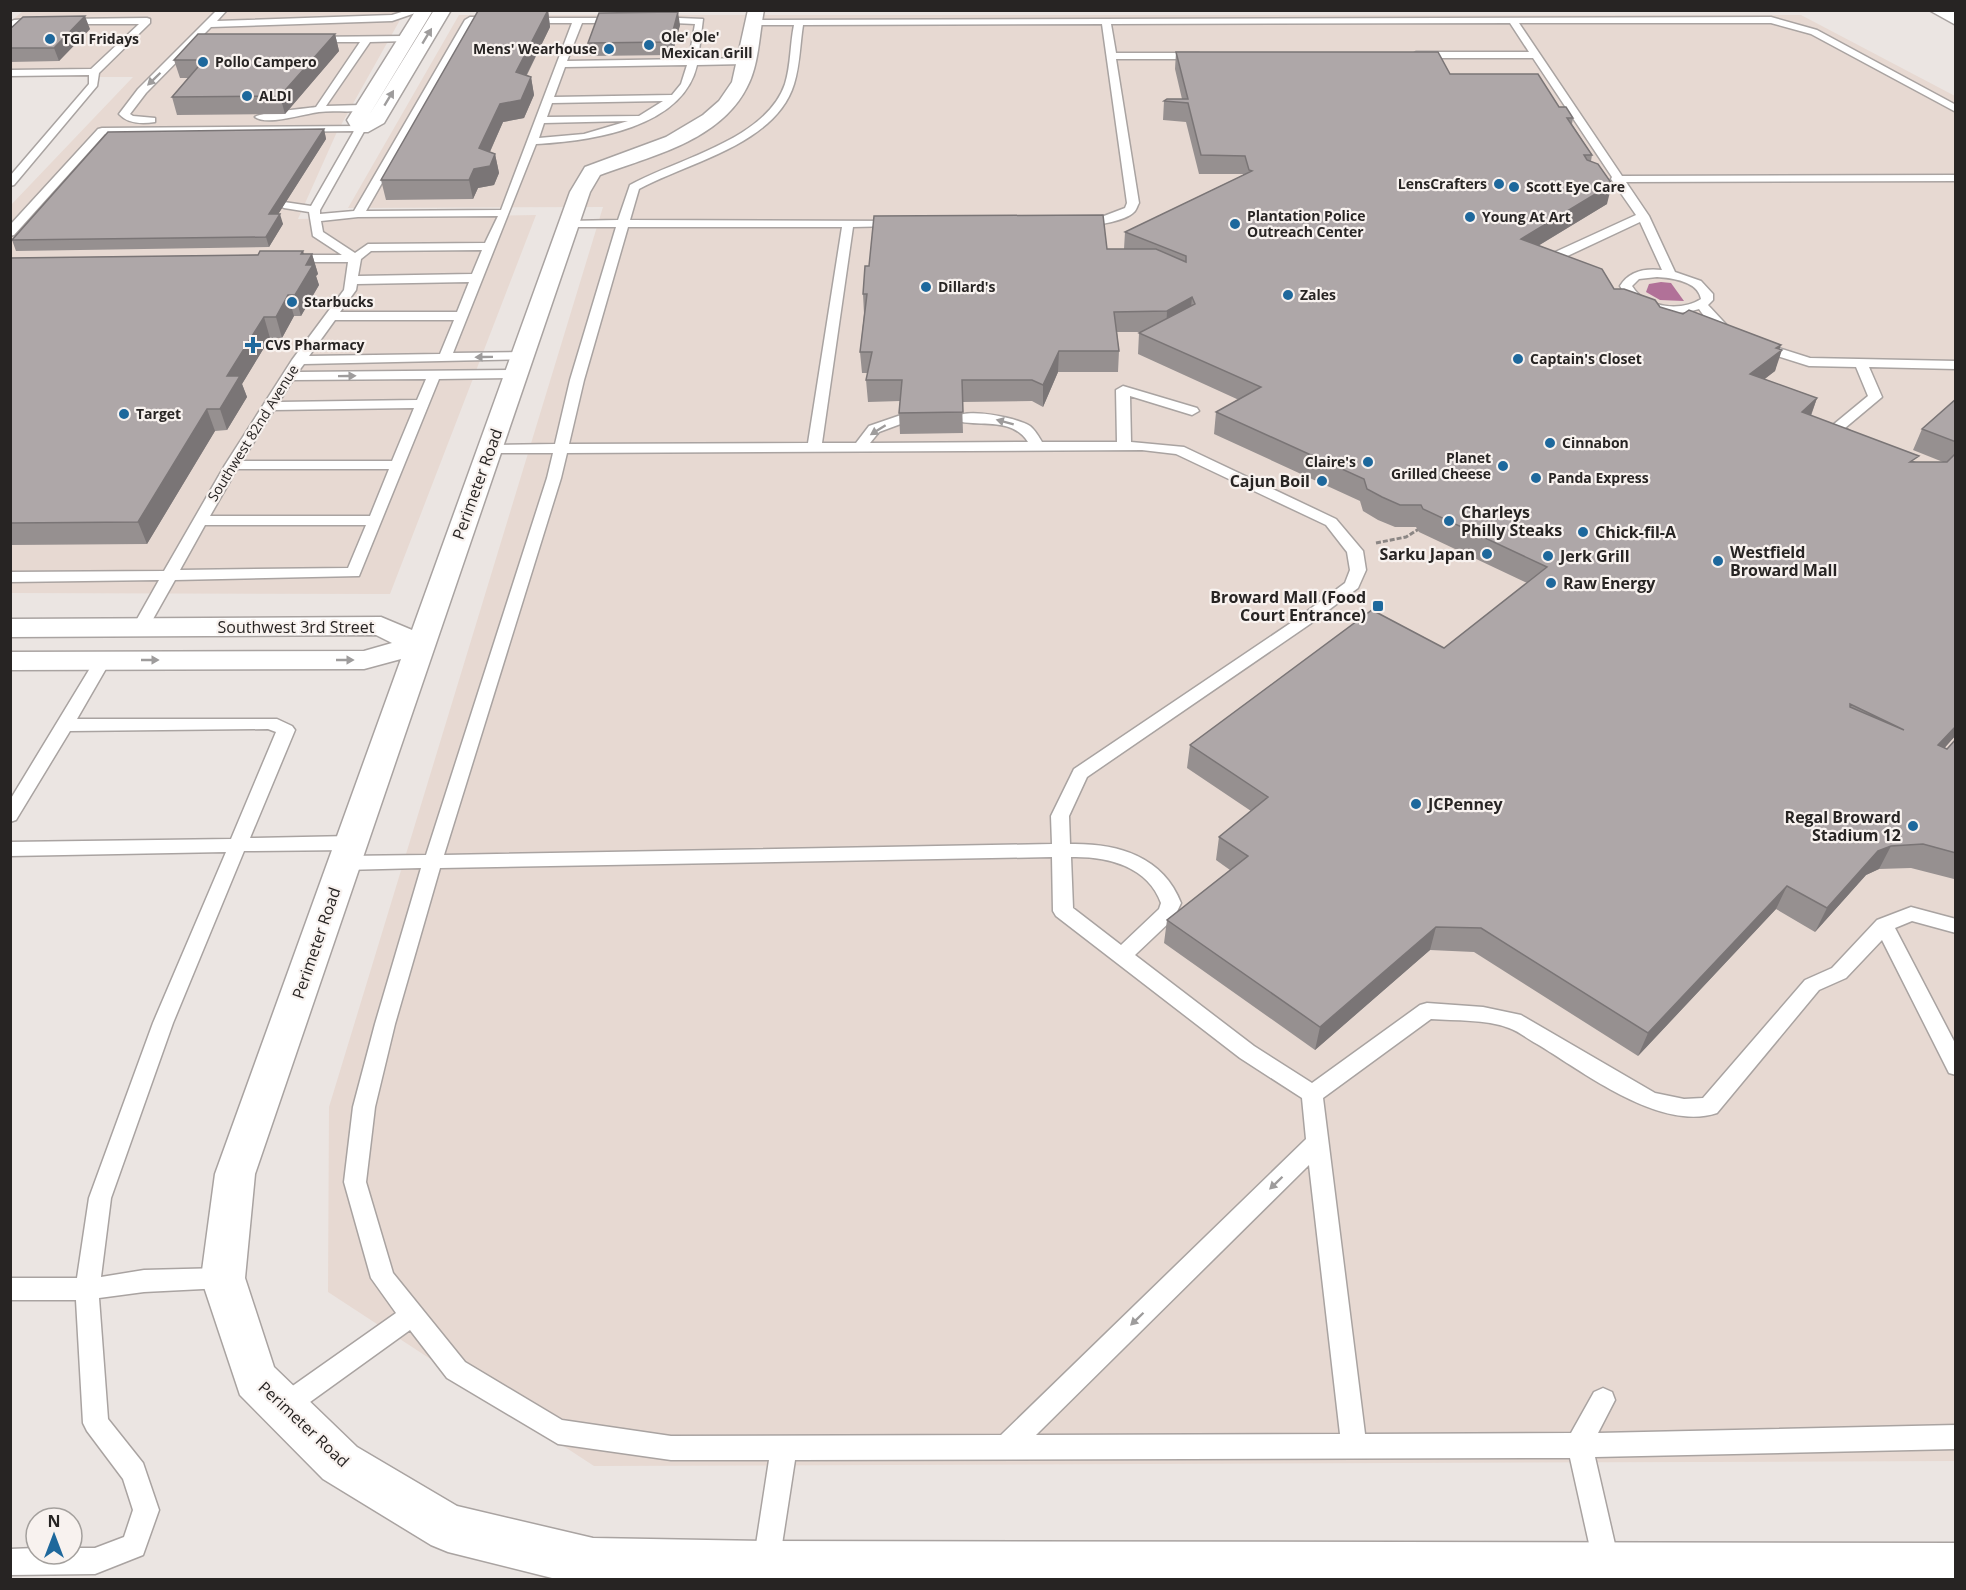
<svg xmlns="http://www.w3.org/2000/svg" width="1966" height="1590" font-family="'Open Sans',sans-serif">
<rect width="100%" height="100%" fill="#ebe5e2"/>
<path fill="#e7d9d2" d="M23 11H405L336 134 298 219 536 215 390 594 11 593 10 206 133 77H11V21Z
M459 15H1801L1955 96V1461L594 1466 328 1292 329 1107 603 207 348 208Z"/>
<path fill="#b17198" d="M1661 282 1671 283 1684 301 1660 300 1646 292 1649 284Z"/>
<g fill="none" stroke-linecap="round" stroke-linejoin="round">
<g stroke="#a9a3a1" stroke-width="3">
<path id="lane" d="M217 10H227L217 21 392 15 408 10H424L392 21 211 27 146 93 130 114 133 116 155 118V122C142 124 128 124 119 114L138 89Z
M470 17H499L504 20 499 23H473L366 211 501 210 572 23H526L521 20 523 18H622L624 20 619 23H582L567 61 689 59 695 24 652 22 650 20 655 17 703 19 698 59 745 58 750 61 745 64 697 65C683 128 591 141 536 144L453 353 522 352 527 353 528 356 527 359 304 364 298 372 516 370 523 374 516 378 439 379 359 576 175 580 148 628 140 633 132 628 159 580 10 582V572L164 571 225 465 292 360 344 290 348 262H284L282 259 288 255H342L313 236 309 212 284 208 278 205 284 202 311 206 354 131 105 134 14 235 10 236V225L98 129 102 128 365 126 366 128 320 210V214L354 211 465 20ZM687 65 681 84 672 95 554 97 565 67ZM663 101 639 116 547 117 552 103ZM628 121 584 134 539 138 544 123ZM498 216 485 243 368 244 355 253 323 232 321 221 358 217ZM482 250 472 274 358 276 361 259 371 251ZM469 282 457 312H340L356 290 357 284ZM335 320H454L440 354 309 356ZM426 379 417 400 279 402 293 380ZM414 408 392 461H242L274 410ZM237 469H389L370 516H210ZM205 525H366L348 568 180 570Z
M1771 17 1817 30 1956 105V112L1811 34 1771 23H1519L1622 176 1956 175V181L1626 182 1649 216 1675 272 1701 281 1713 294V300L1708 305 1735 334 1729 338 1709 323 1699 309C1670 318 1636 313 1620 286 1629 271 1645 268 1662 270L1640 222 1561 259H1553V253L1636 215 1611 179 1612 177 1533 58H1416L1411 55 1416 52H1529L1510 23 1111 24 1116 53H1199L1204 56 1199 59H1116L1139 203C1138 204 1136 211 1134 212 1126 221 1084 230 1074 222L1076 220 1104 216 1125 208 1127 203 1102 24 803 25C800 44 800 65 794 84 776 144 689 162 639 189L630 220 901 221 903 223 897 226 853 227 822 443H856L869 426 901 415 906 416 908 419 906 422 879 432 870 443 1028 442C1012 417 982 427 957 421L955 418C966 407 1017 418 1030 426 1035 430 1039 437 1042 442H1117L1116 390 1123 386 1197 408 1199 411 1192 415 1130 396 1131 442 1184 447 1336 519 1363 551 1366 570 1358 588 1310 624 1087 777 1069 816 1070 844C1117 843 1163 856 1181 903L1174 918 1135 955 1254 1046 1312 1083 1420 1005 1427 1003 1483 1007 1521 1015 1655 1093 1684 1099 1703 1098 1805 980 1832 968 1877 920 1911 907 1956 919V933L1912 921 1895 928 1956 1045V1075L1949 1073 1882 940 1846 978 1819 990 1717 1113C1660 1132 1584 1072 1537 1044 1528 1039 1518 1031 1509 1028 1485 1019 1456 1021 1431 1019L1323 1098 1365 1434 1571 1433 1594 1392 1603 1388 1612 1392 1615 1400 1598 1433 1956 1425V1449L1595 1457 1620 1566 1616 1575 1607 1579 1598 1575 1594 1566 1570 1458 795 1460 779 1564 775 1573 766 1577 757 1573 753 1564 769 1460H671L558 1444 447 1378 410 1330 292 1415 283 1419 274 1415 270 1407 274 1399 396 1313 371 1278 344 1182 353 1107 375 1024 421 868 344 870 337 868 335 863 337 858 344 856 426 855 547 478 553 453H490L483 449 490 445 555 444 570 380 616 227H568L562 224 568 221 618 220 630 185C677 159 766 140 785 84 791 65 790 44 794 25H753L750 24V20ZM628 227H842L808 443 569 444 584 380ZM1657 277C1672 278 1698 281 1701 299 1681 312 1645 308 1632 286L1639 279ZM1142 450 1176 454 1326 525 1347 552 1350 570 1345 583 1298 618 1074 769 1051 816 1052 844 444 855 561 478 567 453ZM1052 857 1053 911 1056 916 1240 1058 1302 1098 1306 1139 1001 1435 671 1436 562 1420 465 1362 393 1273 366 1182 375 1107 395 1024 440 868ZM1071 857C1107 856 1148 866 1161 903L1159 909 1121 945 1073 908ZM1309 1165 1340 1434 1036 1435Z
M43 18 46 19V23L19 25 10 30V22L14 20Z
M147 18 150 19V23L99 73 97 86 14 185 10 186V176L89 84V75L10 76V70L91 69 139 24H68L65 23V19Z
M405 36 408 37V41L370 42 326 106 362 105 367 108 366 110C350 113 334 110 319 112 303 114 267 126 255 117 262 112 303 109 316 107L360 42H312L307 39 309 37Z
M1757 341 1810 358 1956 361V369L1869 367 1882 397 1845 428 1860 437 1853 441 1828 429 1868 396 1856 367 1809 366 1752 348 1751 345Z
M103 655 109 656 111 660 77 719H277L292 726 295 730 250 838 351 836 358 838 360 843 358 848 351 850 244 851 173 1023 111 1198 101 1277 144 1270 223 1268 231 1271 235 1278 231 1285 223 1288 144 1292 99 1298 108 1419 143 1463 159 1510 143 1555 95 1574 10 1575V1549L36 1548V1554H72V1548H95L124 1537 133 1510 123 1479 87 1431 83 1423 76 1300H10V1278H77L89 1198 153 1023 226 852 10 856V842L231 839 276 732 268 729 70 731 16 820 10 822V800L95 660 97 656Z"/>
</g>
<g stroke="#a9a3a1" stroke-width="3">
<path id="street" d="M416 10H433L368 117 434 10H451L384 123 368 132H354L347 120Z"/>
</g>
<g stroke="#a9a3a1" stroke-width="3">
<path id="secondary" d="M748 10H764C759 35 759 65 747 87 720 141 651 156 600 175L590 192 255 1174 245 1278 274 1367 357 1447 457 1506 593 1538 765 1541 1956 1543V1580H560L448 1552 431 1545 323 1479 240 1395 201 1278 215 1174 401 659 364 669 10 670V652L364 651 392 643 376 635 10 637V619L381 617 412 630 570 192 585 167 666 137 703 115 719 101 732 82Z"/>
</g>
<g stroke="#a9a3a1" stroke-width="3">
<path id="primary" d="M1929 10H1951L1956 13V25Z"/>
</g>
<path stroke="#8b8684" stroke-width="3" stroke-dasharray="5 2" stroke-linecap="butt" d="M1376 543 1406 537 1422 527"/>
<use href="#lane" fill="#fff" fill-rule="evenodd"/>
<use href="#street" fill="#fff" fill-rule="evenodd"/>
<use href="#secondary" fill="#fff" fill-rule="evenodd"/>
<use href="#primary" fill="#fff" fill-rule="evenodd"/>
</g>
<path fill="#969090" d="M548 10 550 27 527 75 531 77 534 95 524 118 503 122 490 152 495 154 499 173 494 185 478 188 473 199 386 200 381 180Z
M680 25 672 55 590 56 588 43Z
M10 29H90L59 61 10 62Z
M335 34 339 51 285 114 177 115 172 97 188 78H180L174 60Z
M1176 52 1450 74 1559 107 1573 118 1572 124 1592 155 1591 161 1607 204 1538 246 1614 289 1660 307 1780 349 1775 371 1764 379 1817 398 1811 416 1916 462H1943L1913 450 1922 429 1956 399V735L1944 748 1947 749 1956 739V878L1954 879 1911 868 1879 869 1866 875 1815 932 1776 909 1638 1056 1474 952 1430 950 1315 1050 1164 943 1167 920 1230 870 1216 860 1219 837 1251 811 1187 768 1190 745 1444 648 1527 583 1419 532 1416 527H1395L1378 520 1363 511 1360 501 1214 434 1216 412 1239 400 1138 354 1139 333 1141 332H1117L1119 351 1118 372H1058L1043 407 1032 401 962 402 963 433 900 434 899 413 900 401 868 402 866 380 868 373H862L860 352 864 314 863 294 1107 249H1124L1125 232 1243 175V174H1199L1186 122 1163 120 1164 101 1182 99 1175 69Z
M324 129 326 139 278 214 283 224 269 247 16 251 12 240Z
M312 254 318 274 316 276 319 285 301 316H294L282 338H270L242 384 247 397 227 430 215 431 147 544 10 545V258Z"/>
<path fill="#7a7576" d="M548 10 550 27 519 90 516 72Z
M678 12 680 25 672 55 670 42Z
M85 16 90 29 59 61 54 48Z
M335 34 339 51 285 114 280 96Z
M531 77 534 95 524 118 503 122 483 167 479 148 500 104Z
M324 129 326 139 272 224 269 214Z
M495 154 499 173 494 185 478 188 473 199 469 180 474 169Z
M1612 184 1607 204 1516 259 1521 239Z
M280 214 283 224 269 247 266 237Z
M303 251 307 263 312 254 318 274 316 276 319 285 301 316 295 295 301 254Z
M288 295 294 316 282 338 276 317Z
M1192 297 1190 318 1166 332 1167 311Z
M264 317 270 338 242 384 247 397 227 430 220 409 227 376Z
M1781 345 1778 353 1782 350 1775 371 1743 396 1750 374 1776 348Z
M1059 351 1058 372 1043 407V385Z
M1817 398 1809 420 1802 412Z
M207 409 215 431 147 544 138 522Z
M1956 726V735L1926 769 1938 745Z
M1891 846 1879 869 1866 875 1815 932 1827 908 1878 851Z
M1787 886 1776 909 1638 1056 1648 1033Z
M1436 927 1430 950 1315 1050 1320 1027Z"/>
<path fill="#aea7a8" stroke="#7a7576" stroke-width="1.5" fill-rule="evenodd" d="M486 10H548L516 72 531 77 521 100 500 104 479 148 495 154 490 166 474 169 469 180H381L478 11Z
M678 12 670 42 588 43 599 13Z
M85 16 54 48H10V29L23 17Z
M198 34H335L280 96 172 97 204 60H174Z
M1176 52H1438L1450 74H1538L1559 107H1566L1573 118H1567L1592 155H1584L1587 160 1598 164 1612 184 1521 239 1602 269 1614 289H1624L1655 300 1660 307 1683 314 1689 310 1781 345 1776 348 1782 350 1750 374 1817 398 1802 412 1919 456 1910 462H1947L1956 453V726L1938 745 1947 749 1956 739V853L1923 844 1891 846 1878 851 1827 908 1787 886 1648 1033 1481 928 1436 927 1320 1027 1167 920 1248 856 1219 837 1268 797 1190 745 1372 610 1444 648 1547 567 1423 509 1421 505H1400L1382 497 1367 489 1364 479 1216 412 1261 387 1139 333 1195 304 1192 297 1167 311 1114 312 1119 351H1059L1043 385 1032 380H962L963 412 899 413 902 380H866L872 352H860L867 294H863L865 266H869L874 216 1103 215 1107 249H1156L1186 262V256L1125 232 1252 171 1249 170 1245 156 1201 155 1188 103 1164 101 1167 99H1188ZM1850 704 1904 730 1850 707Z
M324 129 269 214H280L266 237 12 240 108 132Z
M260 251H303L301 254H312L306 265H313L295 295H288L276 317H264L227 376H240L220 409H207L138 522 10 523V258L258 255Z
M1956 399V442L1922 429Z"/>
<defs><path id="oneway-solid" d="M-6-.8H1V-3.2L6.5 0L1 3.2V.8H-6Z" transform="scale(1.5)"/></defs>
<g fill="#9e9c9c">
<use href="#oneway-solid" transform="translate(427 36) rotate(-59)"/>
<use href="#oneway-solid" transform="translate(154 79) rotate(136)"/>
<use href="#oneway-solid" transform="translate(389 98) rotate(-59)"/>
<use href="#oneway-solid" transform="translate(484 357) rotate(179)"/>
<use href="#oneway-solid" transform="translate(347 376) rotate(-1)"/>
<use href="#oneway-solid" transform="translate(1005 422) rotate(-165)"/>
<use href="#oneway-solid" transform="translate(878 430) rotate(148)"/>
<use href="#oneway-solid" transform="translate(150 660)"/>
<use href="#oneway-solid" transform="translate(345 660)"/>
<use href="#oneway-solid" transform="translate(1276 1183) rotate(136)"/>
<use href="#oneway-solid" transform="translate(1137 1319) rotate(136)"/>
</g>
<g fill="#1e689c" stroke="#f8f2ef" stroke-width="2">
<circle cx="50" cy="39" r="6"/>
<circle cx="649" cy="45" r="6"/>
<circle cx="609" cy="49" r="6"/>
<circle cx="203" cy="62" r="6"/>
<circle cx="247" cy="96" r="6"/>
<circle cx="1499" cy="184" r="6"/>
<circle cx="1514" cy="187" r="6"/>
<circle cx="1470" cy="217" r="6"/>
<circle cx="1235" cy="224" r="6"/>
<circle cx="926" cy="287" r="6"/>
<circle cx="1288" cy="295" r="6"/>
<circle cx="292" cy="302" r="6"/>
<path d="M250 336h6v6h6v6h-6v6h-6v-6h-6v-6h6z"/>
<circle cx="1518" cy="359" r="6"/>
<circle cx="124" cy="414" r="6"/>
<circle cx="1550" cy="443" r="6"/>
<circle cx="1368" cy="462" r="6"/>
<circle cx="1503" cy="466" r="6"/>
<circle cx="1536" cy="478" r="6"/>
<circle cx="1322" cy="481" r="6"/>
<circle cx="1449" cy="521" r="6"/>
<circle cx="1583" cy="532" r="6"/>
<circle cx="1487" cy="554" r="6"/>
<circle cx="1548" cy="556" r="6"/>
<circle cx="1718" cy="561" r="6"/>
<circle cx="1551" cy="583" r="6"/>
<rect x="1372" y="600" width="12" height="12" rx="3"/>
<circle cx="1416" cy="804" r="6"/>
<circle cx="1913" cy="826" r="6"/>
</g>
<g text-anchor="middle" stroke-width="4.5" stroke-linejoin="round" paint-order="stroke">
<g font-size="14" font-weight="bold" fill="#272423" stroke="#f8f2ef" text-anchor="start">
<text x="661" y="42">Ole' Ole'<tspan x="661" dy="16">Mexican Grill</tspan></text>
<text x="62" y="44">TGI Fridays</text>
<text x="597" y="54" text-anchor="end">Mens' Wearhouse</text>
<text x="215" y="67">Pollo Campero</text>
<text x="259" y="101">ALDI</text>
<text x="1487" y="189" text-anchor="end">LensCrafters</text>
<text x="1526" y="192">Scott Eye Care</text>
<text x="1247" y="221">Plantation Police<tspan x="1247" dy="16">Outreach Center</tspan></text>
<text x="1482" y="222">Young At Art</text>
<text x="938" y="292">Dillard's</text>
<text x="1300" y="300">Zales</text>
<text x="304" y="307">Starbucks</text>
<text x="265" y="350">CVS Pharmacy</text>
<text x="1530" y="364">Captain's Closet</text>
<text x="136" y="419">Target</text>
<text x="1562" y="448">Cinnabon</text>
<text x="1491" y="463" text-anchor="end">Planet<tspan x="1491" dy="16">Grilled Cheese</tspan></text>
<text x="1356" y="467" text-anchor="end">Claire's</text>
<text x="1548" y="483">Panda Express</text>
</g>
<g font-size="14" fill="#272423" stroke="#f8f2ef">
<text transform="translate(253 433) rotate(-58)" y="5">Southwest 82nd Avenue</text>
</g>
<g font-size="16" font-weight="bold" fill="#272423" stroke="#f8f2ef" text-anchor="start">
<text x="1310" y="487" text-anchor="end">Cajun Boil</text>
<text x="1461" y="518">Charleys<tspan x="1461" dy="18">Philly Steaks</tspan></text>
<text x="1595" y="538">Chick-fil-A</text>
<text x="1730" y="558">Westfield<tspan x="1730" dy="18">Broward Mall</tspan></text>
<text x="1475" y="560" text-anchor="end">Sarku Japan</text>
<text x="1560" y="562">Jerk Grill</text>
<text x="1563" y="589">Raw Energy</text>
<text x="1366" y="603" text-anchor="end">Broward Mall (Food<tspan x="1366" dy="18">Court Entrance)</tspan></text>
<text x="1428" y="810">JCPenney</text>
<text x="1901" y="823" text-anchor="end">Regal Broward<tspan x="1901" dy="18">Stadium 12</tspan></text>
</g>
<g font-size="16" fill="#272423" stroke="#f8f2ef">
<text transform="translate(477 484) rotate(-70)" y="6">Perimeter Road</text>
<text x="296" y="633">Southwest 3rd Street</text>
<text transform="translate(316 943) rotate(-71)" y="6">Perimeter Road</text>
<text transform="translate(304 1424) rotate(43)" y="6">Perimeter Road</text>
</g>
</g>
<rect width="1966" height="1590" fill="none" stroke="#272423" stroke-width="24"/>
<g transform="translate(54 1536)"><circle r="28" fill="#f8f2ef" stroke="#a4a09d" stroke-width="1.5"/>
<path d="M0-4.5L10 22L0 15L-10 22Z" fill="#1e689c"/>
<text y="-9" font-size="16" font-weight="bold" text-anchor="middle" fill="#272423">N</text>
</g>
</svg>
